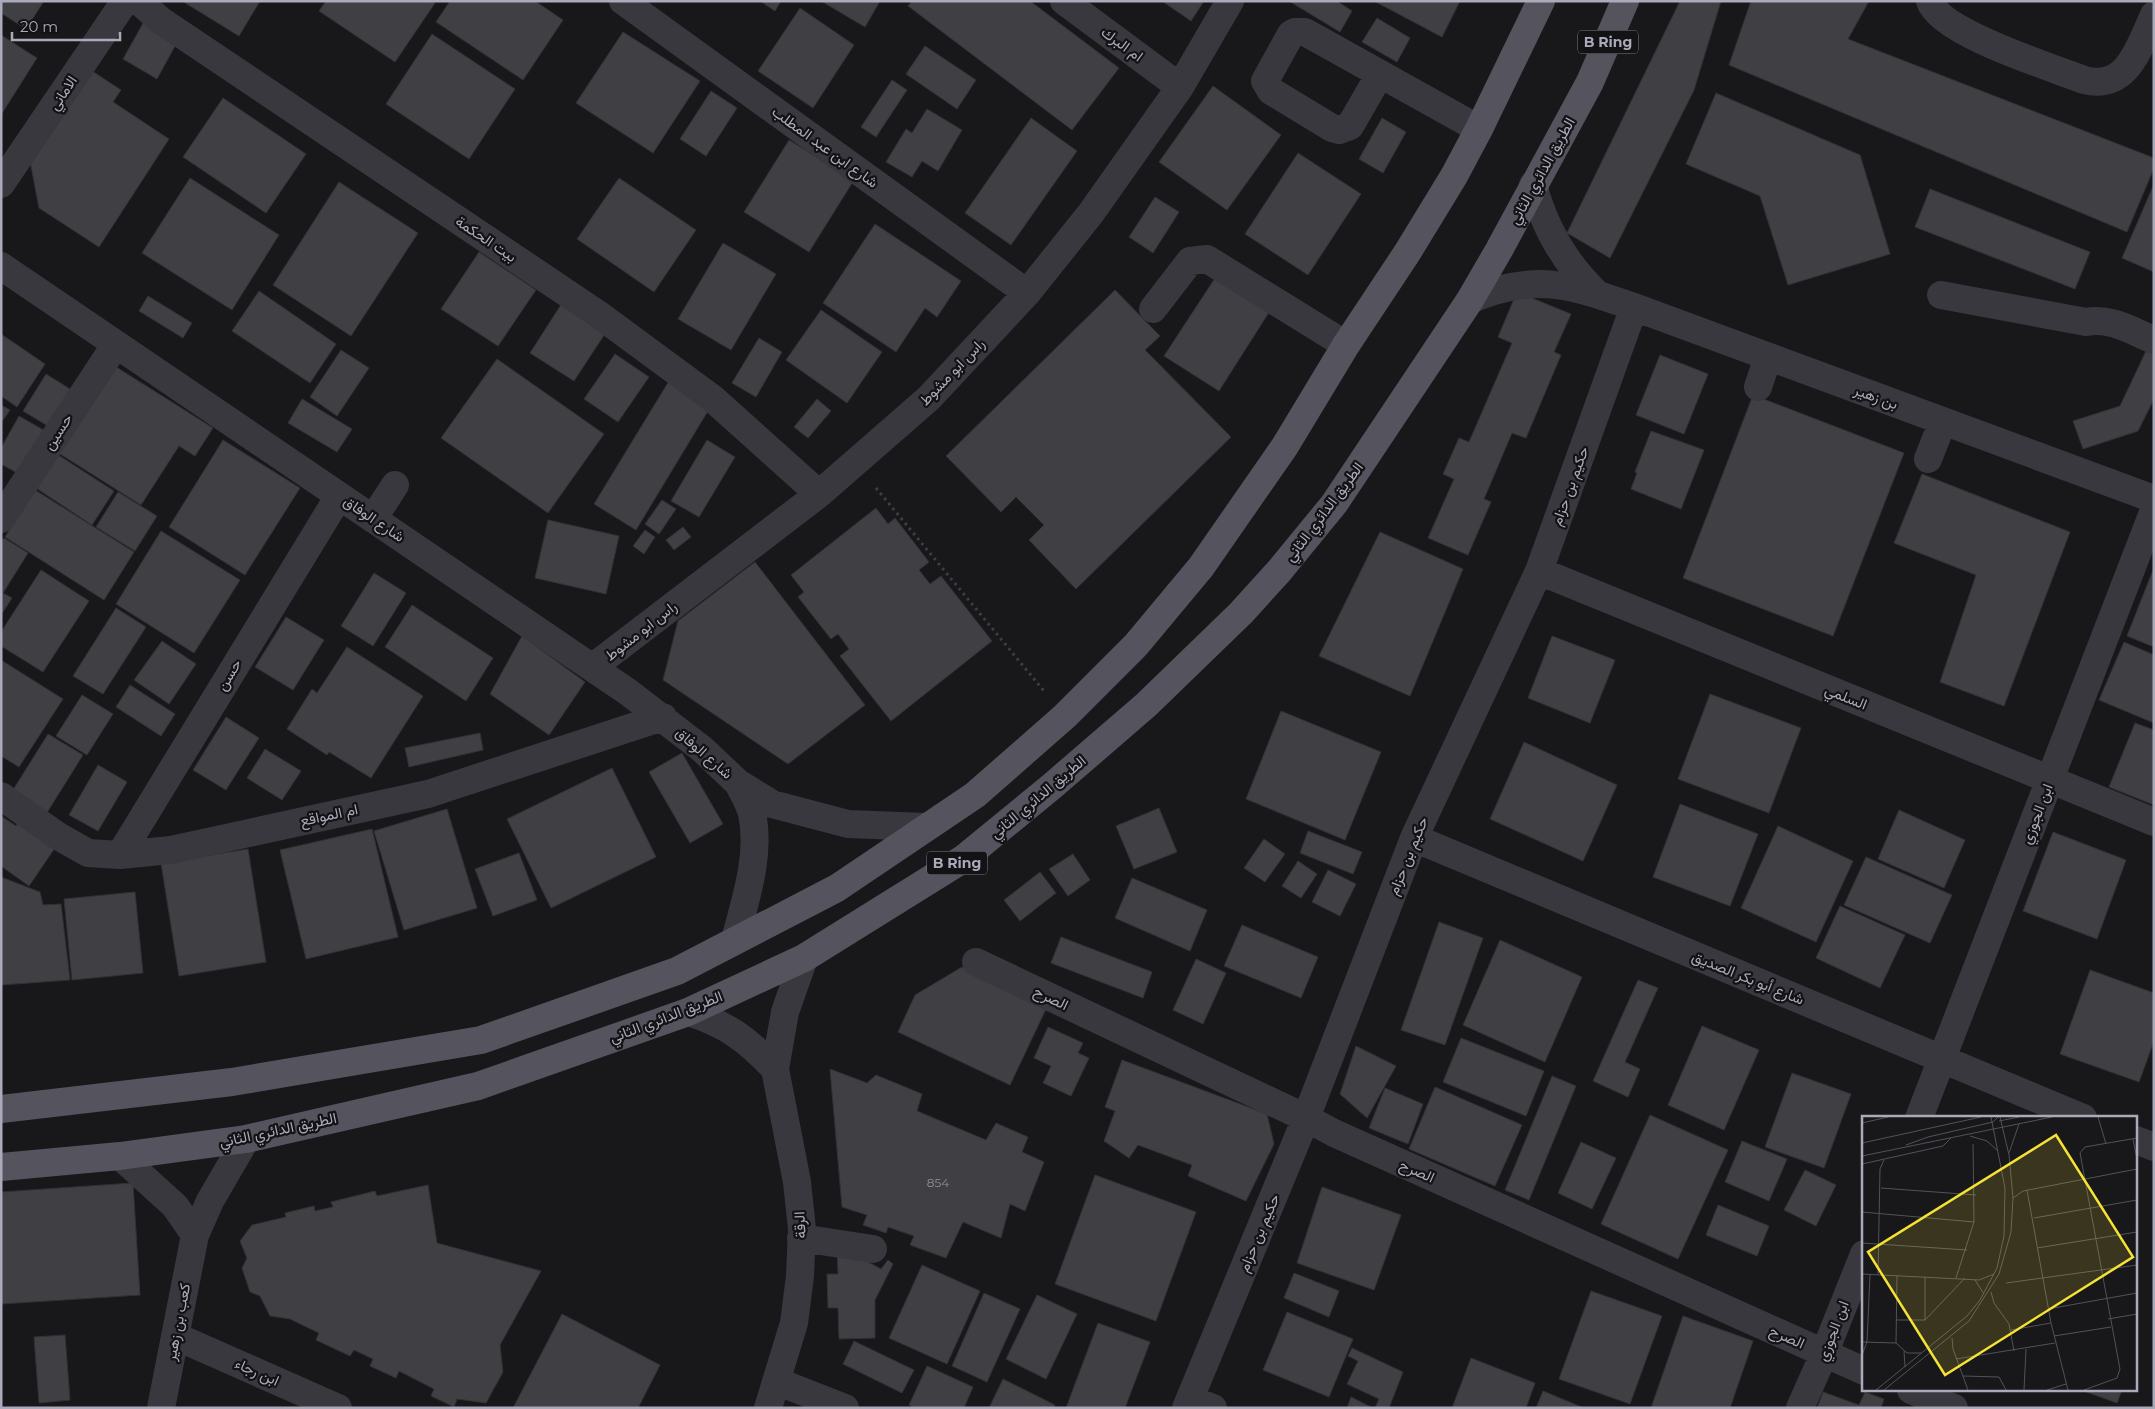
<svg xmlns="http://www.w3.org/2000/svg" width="2155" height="1409" font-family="Montserrat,Vazirmatn,sans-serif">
<rect width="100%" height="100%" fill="#18171a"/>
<path fill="#3f3f44" stroke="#323136" d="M1 1H44L26 29 1 13Z
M182 1H260L239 36Z
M326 1H432L435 3 395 62 319 11Z
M450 1H535L563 20 523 80 436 22Z
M760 1H781L775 11Z
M821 1H880L865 27Z
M912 1H1030L1119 68 1072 130 908 6Z
M1162 1H1204L1191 21Z
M1289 1H1337L1352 11 1340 32Z
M1374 1H1460L1442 37Z
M1680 1H1721L1694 90 1610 258 1567 233Z
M1751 1H1869L1848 39 2154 158V168L2127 232 1729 65Z
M800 8 854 45 813 108 758 71Z
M146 18 180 37 157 79 123 59Z
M1377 18 1410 38 1397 62 1362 42Z
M623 32 700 81 653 153 576 103Z
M432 34 515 89 469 159 386 104Z
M1 35 37 58 1 115Z
M925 46 976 80 957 109 906 74Z
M89 69 121 90 113 102 169 139 99 247 39 208 30 161Z
M892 80 907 90 876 137 861 127Z
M1213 86 1281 135 1227 210 1159 162Z
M711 91 737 108 706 156 680 139Z
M1716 93 1860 155 1890 254 1788 285 1760 196 1686 164Z
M223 98 306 154 266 213 183 157Z
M927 109 962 130 938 171 922 161 912 177 886 162 906 129 912 133Z
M1031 118 1077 151 1011 245 965 213Z
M1382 118 1406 132 1383 173 1359 159Z
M789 140 854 180 809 252 744 212Z
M1298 153 1361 194 1308 275 1245 234Z
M190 178 279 235 232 310 142 253Z
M619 178 696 230 654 292 577 239Z
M339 182 418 233 351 336 273 285Z
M2154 184V272L2122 258Z
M1930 189 2090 252 2075 289 1915 227Z
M1155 197 1179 212 1153 253 1129 237Z
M875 224 961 281 937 317 925 308 896 352 823 303Z
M723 243 776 274 731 350 678 319Z
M479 252 536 290 498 346 441 309Z
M1219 272 1273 306 1219 391 1164 356Z
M1115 290 1160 336 1145 350 1231 437 1076 589 1029 540 1044 525 1016 497 1001 512 946 456Z
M259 291 336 344 310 383 232 331Z
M1517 292 1571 314 1554 352 1561 355 1526 438 1512 433 1484 499 1491 502 1468 555 1428 538 1454 479 1443 474 1459 438 1469 442 1512 343 1498 337Z
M148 296 192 323 183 338 139 311Z
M564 300 608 329 574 381 530 353Z
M821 310 882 352 847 403 786 360Z
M1 334 45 364 17 407 1 396Z
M759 338 782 352 756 397 732 383Z
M2147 349 2154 352V399L2138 431 2083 449 2073 421 2120 406Z
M341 350 369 368 337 416 310 397Z
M615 354 649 377 618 422 584 399Z
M1660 355 1708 374 1684 434 1636 415Z
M497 359 604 434 548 513 441 438Z
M113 365 213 428 195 456 179 446 141 505 57 452Z
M46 374 70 389 48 426 23 411Z
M669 381 711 406 636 530 594 504Z
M1753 395 1904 453 1833 636 1683 578Z
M302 399 352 429 337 452 288 423Z
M817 399 831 411 808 438 794 427Z
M1 405 10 410 1 423Z
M19 416 47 432 21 475 1 464V448Z
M1651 431 1704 450 1681 509 1631 489 1637 473 1635 472Z
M223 440 300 488 245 575 169 527Z
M707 440 735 457 699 517 671 501Z
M55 453 114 491 92 525 33 486Z
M1922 474 2070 532 2004 706 1940 682 1976 575 1894 543Z
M35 490 134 552 104 600 5 537Z
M118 492 157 516 135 551 96 527Z
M662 500 676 509 659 534 645 524Z
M876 508 888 524 895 518 929 562 919 570 930 584 941 576 992 641 891 721 840 656 849 649 838 634 831 639 798 597 804 592 791 575Z
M548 520 619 536 606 594 535 578Z
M683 527 691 537 674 550 666 540Z
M645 530 655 537 644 554 633 546Z
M161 531 240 580 194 653 116 604Z
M1380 532 1463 569 1410 696 1319 656Z
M4 538 28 553 3 593 12 598 1 615V541Z
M755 562 865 705 788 764 663 680 678 621Z
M41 570 89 601 43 672 1 646V632Z
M2153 570H2154V647L2127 636Z
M374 573 406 593 373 646 341 626Z
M412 605 493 658 466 701 385 647Z
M116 608 146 627 103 694 73 676Z
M286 617 324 640 293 690 255 667Z
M522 636 585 682 549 735 490 694Z
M1552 636 1615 660 1590 723 1528 698Z
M162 641 196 664 169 704 134 680Z
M2124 642 2154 655V723L2099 700Z
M347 647 423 696 371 778 329 752 327 755 287 729 312 689 317 693Z
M1 660 63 699 19 767 1 756Z
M130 685 175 714 161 736 116 707Z
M1710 694 1801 728 1769 813 1678 779Z
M82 695 113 714 87 755 56 736Z
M1281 711 1381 752 1345 840 1246 799Z
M226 717 259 738 226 790 193 770Z
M2135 723 2154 730V805L2109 787Z
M480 733 483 750 409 767 405 748Z
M48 734 83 755 43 819 8 798Z
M1524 742 1617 785 1583 861 1490 819Z
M265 749 301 771 282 800 247 778Z
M682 753 723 824 690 843 649 772Z
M98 765 127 782 98 831 69 815Z
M612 768 656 857 551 908 507 819Z
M1680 804 1758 834 1730 906 1653 877Z
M1159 808 1177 852 1134 869 1116 826Z
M447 809 477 908 404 930 374 831Z
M1899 810 1965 840 1944 888 1878 859Z
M1 816 16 826 20 819 57 845 29 886 1 866Z
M1778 826 1853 861 1816 942 1741 908Z
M372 829 398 937 306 959 280 850Z
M1308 831 1362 852 1353 874 1300 853Z
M2053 832 2126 860 2097 939 2023 911Z
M1264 839 1285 854 1265 882 1244 868Z
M248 849 266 962 179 976 161 863Z
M519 853 537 900 493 916 475 869Z
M1073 854 1090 880 1068 896 1049 869Z
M1866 857 1952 895 1930 943 1844 905Z
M1298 861 1317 874 1301 898 1282 886Z
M1328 870 1356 884 1340 916 1312 902Z
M1040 872 1056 893 1020 921 1004 900Z
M1 877 40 892 43 905 61 904 70 980 1 985Z
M1132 878 1207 910 1190 951 1115 918Z
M135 892 143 973 72 980 64 899Z
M1840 906 1905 935 1880 988 1816 958Z
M1439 922 1483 938 1445 1045 1401 1030Z
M1242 925 1318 957 1301 998 1224 966Z
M1061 937 1152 972 1143 998 1051 963Z
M1500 940 1582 977 1545 1062 1463 1025Z
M1196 959 1226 973 1203 1024 1173 1010Z
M962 967 1047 1007 1010 1085 898 1032 915 995Z
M2090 970 2154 993V1041L2139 1082 2060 1054Z
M1638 980 1658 988 1625 1062 1640 1069 1628 1097 1593 1081Z
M1702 1026 1759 1050 1724 1130 1668 1105Z
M1048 1027 1083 1043 1078 1053 1089 1058 1071 1096 1043 1083 1051 1066 1034 1058Z
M1461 1038 1544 1071 1526 1116 1443 1082Z
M1356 1046 1396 1066 1367 1118 1340 1094Z
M1122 1060 1267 1114 1274 1144 1246 1201 1188 1176 1192 1165 1138 1145 1129 1158 1104 1141 1115 1111 1105 1107Z
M830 1069 867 1083 876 1075 922 1094 917 1111 986 1140 996 1123 1028 1137 1022 1152 1044 1162 1025 1211 1010 1204 1001 1238 963 1222 946 1258 910 1245 914 1236 888 1227 886 1233 863 1225 867 1215 842 1207Z
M1792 1073 1851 1094 1824 1168 1765 1147Z
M1552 1076 1576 1086 1529 1200 1505 1190Z
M1435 1087 1522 1125 1495 1186 1409 1149Z
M1385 1088 1423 1104 1408 1144 1369 1128Z
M1650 1115 1728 1150 1678 1259 1601 1224Z
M1742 1141 1787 1159 1769 1201 1725 1182Z
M1581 1142 1616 1158 1592 1209 1558 1193Z
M1805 1170 1836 1185 1816 1226 1784 1210Z
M1095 1175 1196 1212 1156 1321 1055 1284Z
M133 1183 140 1295 1 1304V1192Z
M428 1185 437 1243 541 1271 500 1345 503 1372 486 1403 457 1399 454 1407 431 1396 434 1389 399 1371 396 1378 370 1366 373 1359 354 1350 350 1356 316 1340 319 1333 290 1319 270 1316 260 1296 250 1292 242 1268 247 1258 240 1241 252 1225 286 1217 285 1213 314 1206 315 1211 333 1207 331 1202 375 1191 377 1196Z
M1322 1187 1401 1215 1374 1290 1297 1263Z
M1718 1205 1769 1226 1757 1256 1706 1235Z
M837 1245 881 1269 888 1260 893 1264 875 1300V1338L839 1339 838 1308H828L827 1274H838Z
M922 1265 980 1291 947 1364 889 1338Z
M1294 1273 1339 1291 1329 1317 1284 1298Z
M1591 1291 1662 1316 1630 1404 1559 1379Z
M984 1293 1020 1309 987 1382 952 1366Z
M1037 1295 1077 1314 1046 1379 1006 1359Z
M1287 1312 1353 1339 1329 1397 1263 1370Z
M562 1314 660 1365 638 1408H513Z
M1683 1316 1753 1341 1730 1408H1651Z
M1098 1323 1150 1342 1125 1408H1066Z
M65 1335 70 1400 39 1403 34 1337Z
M854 1341 914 1370 902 1393 843 1364Z
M1352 1348 1403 1372 1389 1408H1375L1379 1399 1347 1384 1358 1361 1348 1356Z
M1471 1358 1535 1383 1526 1408H1452Z
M927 1366 973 1387 964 1408H914L909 1405Z
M1003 1379 1055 1405 1054 1408H989Z
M2081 1390H2122L2117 1403Z
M1543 1391 1584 1408H1536Z
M1823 1392 1859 1405 1865 1392 1884 1399 1881 1408H1817Z
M1351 1397 1373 1408H1347Z"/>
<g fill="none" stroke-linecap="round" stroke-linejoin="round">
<path stroke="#3e3f46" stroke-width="3" stroke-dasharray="2.5 4" stroke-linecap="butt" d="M876 488 1044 691"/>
<path stroke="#39383f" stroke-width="28" d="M139 1 160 20 598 314 712 398 819 494
M623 1 1027 293
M1064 1 1180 87
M1930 1C1940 33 2051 67 2084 80 2128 91 2139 47 2154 15
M1380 74 1350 126 1339 130 1332 128 1271 91 1265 81 1291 34 1295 32H1305L1479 129
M1 184 125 1
M1533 185C1545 229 1565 263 1597 294
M1 266 628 692 702 749 738 783 772 804 848 824 926 827
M1941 295 2086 322C2110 317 2132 331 2154 340
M1470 300C1535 272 1571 285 1634 307L2154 499
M1153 309 1190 261 1207 259 1346 345
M1758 387 1768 357
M1928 459 1943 421
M1 519 116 344
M373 519 395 485
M1539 571 2154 822
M593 667 819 494 929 398 1027 293 1091 213 1180 87 1230 1
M1 796 58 836 88 853 120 855 171 850 428 794 663 717
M1414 838 2083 1118
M120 855 339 496
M735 940C745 901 761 855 752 814 750 804 743 793 738 783
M976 962 1306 1118 1334 1133 1864 1371
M688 1012C726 1024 747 1039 775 1069
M1919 1118 2154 510
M2136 1140 2154 1147
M120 1156 175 1206 195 1235
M801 1238 873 1249
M175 1336 338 1408
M776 1381 845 1408
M1911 1390 1954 1408
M1190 1399 1213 1408
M161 1408 195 1235 210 1201 246 1139
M768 1408 794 1323 800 1276 802 1229 797 1182 775 1069 785 1012 804 958
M1186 1408 1306 1118 1414 838 1539 571 1634 307
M1800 1408 1824 1354 1864 1254"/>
<path stroke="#55545e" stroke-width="28" d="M1 1109 232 1082 481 1040 677 971 837 888 975 795 1065 716 1136 645 1201 567 1285 446 1346 345 1407 253 1454 176 1479 129 1541 1
M1 1167 120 1156 246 1139 478 1086 688 1012 804 958 963 859 1051 787 1146 705 1241 613 1280 570 1334 504 1470 300 1499 250 1590 82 1625 1"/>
</g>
<g text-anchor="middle" stroke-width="4.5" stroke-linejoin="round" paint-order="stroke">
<g font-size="12" fill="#8f909c">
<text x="938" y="1187">854</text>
</g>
<g fill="#131215" stroke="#7d7d88" stroke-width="1">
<rect x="1578" y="30.5" width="60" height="23" rx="4"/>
<rect x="927" y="851.5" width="60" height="23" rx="4"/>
</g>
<g font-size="14" font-weight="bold" fill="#aaabba">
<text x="1608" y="47">B Ring</text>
<text x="957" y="868">B Ring</text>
</g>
<g font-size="15" fill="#aaabba" stroke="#131215">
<text transform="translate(1122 44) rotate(36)" y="5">ام البرك</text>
<text transform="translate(63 93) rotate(-56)" y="5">الاماني</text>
<text transform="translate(825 147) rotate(36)" y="5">شارع ابن عبد المطلب</text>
<text transform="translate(1542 171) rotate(-61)" y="5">الطريق الدائري الثاني</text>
<text transform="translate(486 239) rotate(34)" y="5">بيت الحكمة</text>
<text transform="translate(952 372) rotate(-46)" y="5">راس ابو مشوط</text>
<text transform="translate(1876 397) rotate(20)" y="5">بن زهير</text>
<text transform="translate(58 432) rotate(-57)" y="5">حسين</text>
<text transform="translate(1570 486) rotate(-70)" y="5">حكيم بن حزام</text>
<text transform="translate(1324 512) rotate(-53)" y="5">الطريق الدائري الثاني</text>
<text transform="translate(374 519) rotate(34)" y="5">شارع الوفاق</text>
<text transform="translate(641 631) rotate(-38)" y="5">راس ابو مشوط</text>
<text transform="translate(229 675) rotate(-59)" y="5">حسن</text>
<text transform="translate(1846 697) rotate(22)" y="5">السلمي</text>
<text transform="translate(704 753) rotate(41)" y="5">شارع الوفاق</text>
<text transform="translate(1038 797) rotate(-40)" y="5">الطريق الدائري الثاني</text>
<text transform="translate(2037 814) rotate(-69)" y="5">ابن الجوزي</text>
<text transform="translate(329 815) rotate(-12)" y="5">ام المواقع</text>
<text transform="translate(1408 856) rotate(-68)" y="5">حكيم بن حزام</text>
<text transform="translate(1748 978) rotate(22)" y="5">شارع أبو بكر الصديق</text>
<text transform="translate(1051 998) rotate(26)" y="5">الصرح</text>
<text transform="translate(666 1017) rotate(-21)" y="5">الطريق الدائري الثاني</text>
<text transform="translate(278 1130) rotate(-12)" y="5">الطريق الدائري الثاني</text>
<text transform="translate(1417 1171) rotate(24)" y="5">الصرح</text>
<text transform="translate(800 1225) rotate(-93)" y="5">الرقة</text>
<text transform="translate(1259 1233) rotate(-67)" y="5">حكيم بن حزام</text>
<text transform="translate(178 1322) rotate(-79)" y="5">كعب بن زهير</text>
<text transform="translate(1833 1331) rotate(-69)" y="5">ابن الجوزي</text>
<text transform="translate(1787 1337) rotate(24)" y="5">الصرح</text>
<text transform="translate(257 1372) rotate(24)" y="5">ابن رجاء</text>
</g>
</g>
<g transform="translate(1862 1116)">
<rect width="275" height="275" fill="#18171a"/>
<path fill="none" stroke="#52525a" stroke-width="1" d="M236 1 244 28M137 5 157 1M0 7 26 1M108 20 125 25 136 35M271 23 275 43M0 27 119 1M44 29 66 21 131 6 136 1M147 37 157 8M0 40 190 1M0 48 81 30 89 22M19 72 114 79M165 74 189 207 206 274M151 82 161 75 275 53M0 96 112 106M172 102 275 84M0 127 105 134M175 132 275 116M0 158 117 164 132 158M16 159 18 53 22 44M63 161V204M94 162 112 106 111 28M113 164 122 178M144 167 275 149M129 176 132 187 147 208 152 235M186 193 275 177M246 203 275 198M34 204H63L103 162M149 214 189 207M192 220 249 211M90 222 91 233 106 274M0 226 34 227 45 237H59M34 227 35 160M42 235 43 251M0 239 5 226 8 159M94 243 193 227M101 260 137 261 144 274M14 274 105 200 118 184 135 152 142 120 143 72 129 1M22 274 107 205 137 158 149 116 151 82 147 39 138 1M162 274 164 233M185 274 204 268M222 274 255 262 258 253 218 37 223 31 275 22"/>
<path fill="#f5e235" fill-opacity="0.15" stroke="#f5e235" stroke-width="2.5" d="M194 19 271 141 83 259 6 136Z"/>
<rect width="275" height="275" fill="none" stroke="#aaabba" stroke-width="2.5"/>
</g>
<rect width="2155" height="1409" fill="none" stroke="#aaabba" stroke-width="5"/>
<path d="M12 32v8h108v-8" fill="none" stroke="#aaabba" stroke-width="2.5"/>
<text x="20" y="32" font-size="15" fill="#aaabba" stroke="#131215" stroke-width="4" paint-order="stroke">20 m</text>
</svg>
